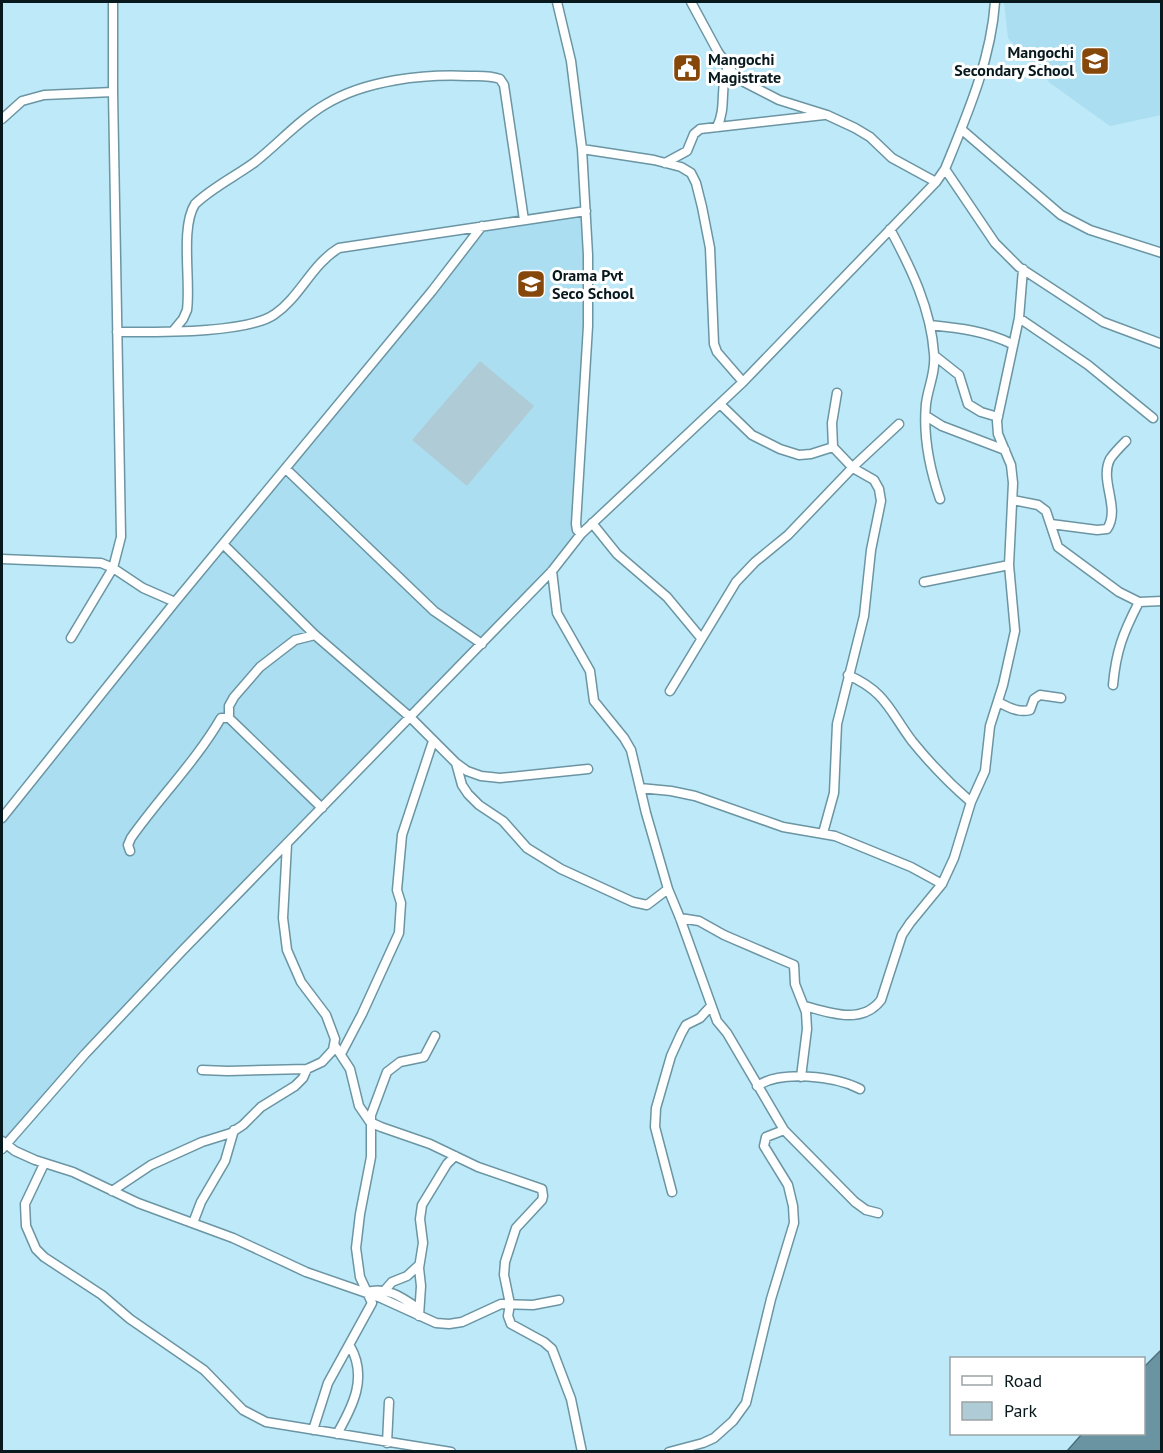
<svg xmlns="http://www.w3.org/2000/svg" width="1163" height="1453" font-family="'PT Sans',sans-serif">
<rect width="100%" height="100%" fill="#bde9f8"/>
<path fill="#aadef0" d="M1004 2H1161V115L1110 126 1050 83 1008 38Z
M585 214 594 295 574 528 569 555 301 827 6 1140 2 1137V822L80 722 225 549 486 229Z"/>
<path fill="#afccd6" d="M480 361 534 406 467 486 412 440Z"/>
<path fill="#6b94a2" stroke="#4d6f7a" stroke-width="1.5" d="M1161 1350V1451H1067L1082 1434H1144V1367Z"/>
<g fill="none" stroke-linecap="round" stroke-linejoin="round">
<g stroke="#6b95a3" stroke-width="11">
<path id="minor" d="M557 2 571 61 582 149 588 255V326L576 524 577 530 581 534
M691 2 718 52 734 74 744 82 779 100 827 115 855 128 870 137 892 158 936 182
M2 119 22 101 44 95 113 92
M717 127C727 107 719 88 728 66
M961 129 1061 215 1090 230 1162 253
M582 149 654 160 681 167 691 173 696 183 702 207 710 248 714 344 717 352 743 382
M665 163 687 151 694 134 700 129 824 115
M945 169 995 243 1019 267 1103 322 1162 344
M890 229C911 268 931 309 934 354 936 372 928 387 926 404 923 435 930 470 940 499
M1019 318 1088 365 1153 418
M930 325C959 328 986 331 1012 344
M173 331 183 319 187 310C191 281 180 228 195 204 213 187 236 176 255 162 279 143 300 119 326 104 366 80 423 74 468 76 479 76 490 75 500 79L504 85 524 220
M117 332C153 332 248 334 275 314 300 297 312 264 339 248L586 211
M935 356 959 375 968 404 981 412 998 417
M720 404 752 435 780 449 799 455 811 454 833 447
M926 416 942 426 1005 450
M286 469 434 611 482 644
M1013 500 1038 505 1046 511 1058 547 1119 592 1139 602 1162 601
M592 523 617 554 667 597 701 638
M1051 524 1097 530 1107 529C1121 508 1099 481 1110 459 1114 453 1121 446 1126 441
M223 544 315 635 410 717 456 763 467 771 481 776 500 778 588 769
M2 559 101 563 113 568 143 588 175 602
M552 571 557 613 590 671 594 701 624 738 631 750 646 813 668 889 680 918 717 1021 727 1033 784 1130 855 1202 866 1210 878 1213
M924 582 1009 565
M71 638 113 568 121 537 113 92V2
M848 675C886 692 889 710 912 741 929 762 950 784 971 802
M1113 685C1116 651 1123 633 1139 602
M670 691 736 582 755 562 788 535 856 464 899 424
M998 702C1008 707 1018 713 1030 710L1034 699 1040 695 1061 698
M228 717 322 808
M456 763 462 785 468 794 479 805 503 821 527 848 561 869 633 902 647 905 668 889
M640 788 671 791 695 796 783 827 835 836 911 867 942 884
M2 818 175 602 432 291 482 226
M823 833 834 793 837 724 864 616 871 550 881 501 879 489 874 480 853 468 833 447 832 423 837 393
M130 851 128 845 131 838C160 797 196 761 221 718H226L229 715V706L234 697 260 667 295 640 315 635
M680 918 699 921 724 935 794 965 795 984 806 1012 807 1029 801 1077
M805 1006C830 1013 862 1025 881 1000L902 935 910 923 942 884 954 858 971 802 985 771 990 726 1003 685 1015 631 1009 565 1013 483 1011 465 998 434 997 421 1019 318 1023 269
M335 1046 350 1069 359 1106 370 1122 381 1127 430 1144 478 1167 542 1189 543 1196 542 1200 516 1228 505 1262 504 1275 510 1304 508 1316 511 1324 544 1342 552 1349 571 1399 582 1452
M341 1054 362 1014 399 933 401 903 397 890 402 835 433 741
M202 1070 228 1071 307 1069 322 1062 333 1050 335 1039 326 1015 301 982 287 950 283 918 287 844
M757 1086C781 1070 835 1076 860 1089
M2 1141 15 1151 35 1160 73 1172 138 1203 233 1238 306 1272 381 1298 436 1323 449 1324 462 1322 501 1304 533 1305 559 1300
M2 1149 85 1054 182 951 552 571 581 534 743 382 936 182 945 169C967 115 991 60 995 2
M44 1164 25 1204 26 1226 36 1249 44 1257 102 1295 130 1319 204 1370 243 1410 266 1422 451 1452
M112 1191 151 1165 202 1142 231 1133 243 1125 261 1107 295 1086 303 1078 307 1069
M672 1192 655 1127 656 1108 671 1056 681 1034 686 1025 700 1018 711 1006
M193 1223 201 1202 225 1161 234 1130
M385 1290 392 1282 407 1276 419 1265
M367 1292C387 1286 403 1298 419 1309
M419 1316 421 1286 419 1268 423 1243 420 1219 422 1205 447 1164 455 1156
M313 1430 328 1383 372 1303 360 1277 356 1248 360 1214 371 1157V1115L387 1072 400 1062 424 1057 435 1036
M337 1434C353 1406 368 1377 350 1346
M387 1443 389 1402
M669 1452 703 1443 714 1438 733 1421 746 1403 771 1299 794 1223 793 1206 788 1185 764 1146 766 1137 784 1130"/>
</g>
<use href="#minor" stroke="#fff" stroke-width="8"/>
</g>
<defs>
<g id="school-square" transform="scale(1.5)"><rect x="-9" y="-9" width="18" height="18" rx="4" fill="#86470b" stroke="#fff"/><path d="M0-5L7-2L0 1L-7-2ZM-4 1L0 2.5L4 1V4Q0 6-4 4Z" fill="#fff"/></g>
<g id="civic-square" transform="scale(1.5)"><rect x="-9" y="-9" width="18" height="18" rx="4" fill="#86470b" stroke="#fff"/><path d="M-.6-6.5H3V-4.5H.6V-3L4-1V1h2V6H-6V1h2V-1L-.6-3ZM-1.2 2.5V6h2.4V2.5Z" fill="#fff"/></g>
</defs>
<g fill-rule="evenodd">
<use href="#school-square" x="1095" y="61"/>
<use href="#civic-square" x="687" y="68"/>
<use href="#school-square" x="531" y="284"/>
</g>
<g text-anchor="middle" stroke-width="6" stroke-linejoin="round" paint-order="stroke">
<g font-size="16" font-weight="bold" fill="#08191e" stroke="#fff" text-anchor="start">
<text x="1074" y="58" text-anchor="end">Mangochi<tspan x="1074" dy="18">Secondary School</tspan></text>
<text x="708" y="65">Mangochi<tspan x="708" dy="18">Magistrate</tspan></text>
<text x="552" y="281">Orama Pvt<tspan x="552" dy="18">Seco School</tspan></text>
</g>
</g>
<rect width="1163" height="1453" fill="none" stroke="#08191e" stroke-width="6"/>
<rect x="950" y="1357" width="195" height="78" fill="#ffffff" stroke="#9ca3a5" stroke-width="1.5"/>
<rect x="962" y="1376" width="30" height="9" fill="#ffffff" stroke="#9ca3a5" stroke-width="1.5"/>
<text x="1004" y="1387" font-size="18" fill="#08191e">Road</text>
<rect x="962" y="1402" width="30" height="18" fill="#afccd6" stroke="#9ca3a5" stroke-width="1.5"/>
<text x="1004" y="1417" font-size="18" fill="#08191e">Park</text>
</svg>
